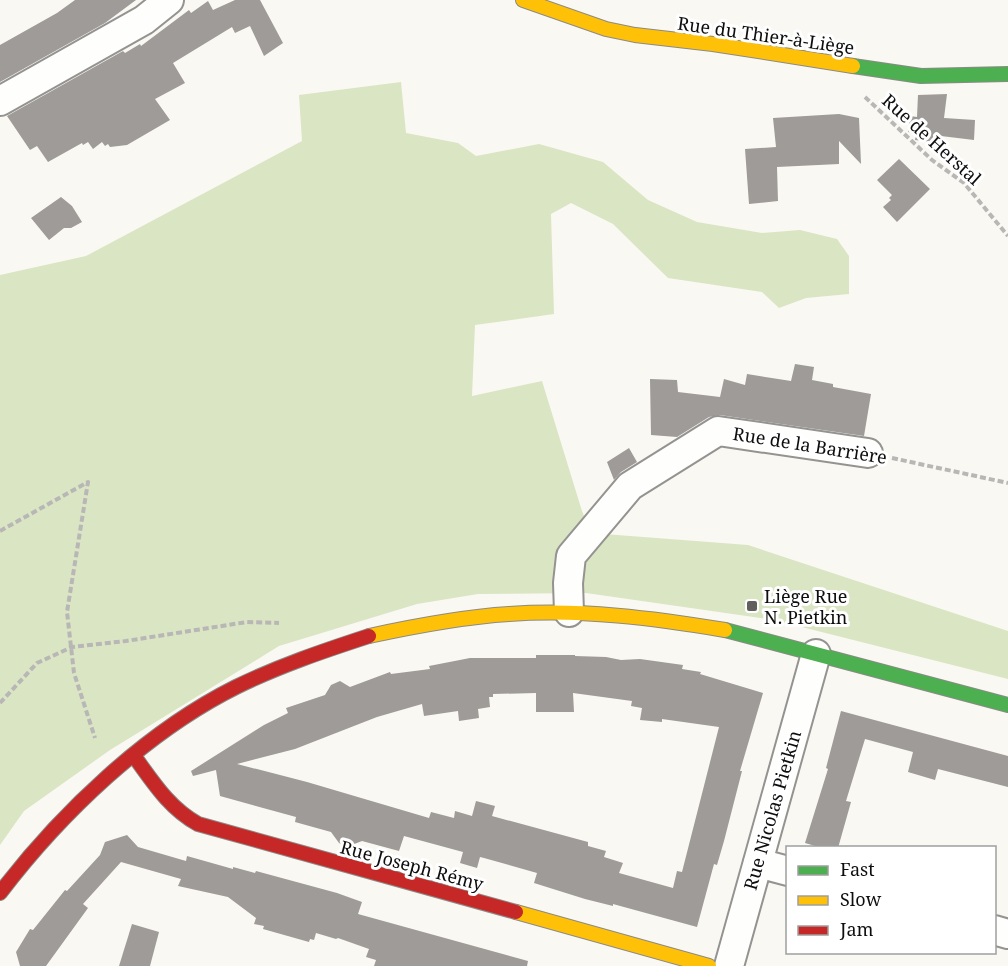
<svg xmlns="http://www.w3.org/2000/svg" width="1008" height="966" font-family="'Noto Serif',serif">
  <rect width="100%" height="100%" fill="#faf8f2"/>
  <polygon fill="#dae5c3" points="401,82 406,133 458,143 476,156 539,144 603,162 648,200 697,222 762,233 800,230 837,239 849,256 849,294 806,298 779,308 762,292 668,278 613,224 571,203 551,214 554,314 475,325 472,396 542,381 582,511 591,533 748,545 1008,631 1008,679 774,620 586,593 478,594 417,604 279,646 110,750 24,811 0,845 0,275 86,256 302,141 299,95"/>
  <g fill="#9e9b98" fill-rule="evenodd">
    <polygon points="75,0 136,0 105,23 0,82 0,45 57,13"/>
    <polygon points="235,0 260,0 283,43 264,56 250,26 235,33 232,27 173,63 185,83 155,99 170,120 127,145 110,147 108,144 105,146 102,142 93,149 88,142 83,145 82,143 48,162 37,146 30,150 7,116 123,51 125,53 140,44 141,46 189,10 191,13 208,1 213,10"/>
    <polygon points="918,95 947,94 944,118 975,120 974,140 941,136 941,143 915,140 916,133 908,132 910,116 917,117"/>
    <polygon points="839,114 859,118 861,164 839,141 839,164 777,167 778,201 749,204 745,149 776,147 773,118"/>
    <polygon points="899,159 930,189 897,222 883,207 891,200 889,198 892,195 877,180"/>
    <polygon points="61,197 72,206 82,222 71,228 64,228 49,240 31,218"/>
    <polygon points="795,364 814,367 812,380 833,384 833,387 871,394 864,436 720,415 709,417 677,437 651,435 650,379 677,380 678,392 720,397 724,379 745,385 747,374 791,381"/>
    <polygon points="629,448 637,462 621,472 614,480 607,462"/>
    <path d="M536,655h39v1l31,1 15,3 19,-1 43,6 -1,4 19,3 -1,2 63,19 -23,78h2l-18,70 -7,24 -3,-1 -17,63 -84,-23v2l-28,-7 -51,-16 3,-10 -53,-15 -4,-1 -3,11 -17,-5 3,-11 -59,-16 -5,15 -37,-10 -13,5h-3l-7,-3 -8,-11 -36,-10 1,-5 -76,-21 -4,-26 -23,6 -2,-5 73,-46 24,-12 -2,-5 39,-13 6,-10 9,-4 10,6 40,-15 1,2 39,-5 -1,-3 41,-8h66zM536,693v19h38l-1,-19 59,8 -1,5 11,2 -2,12 22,2v-3l57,8 -37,145 -5,-1 -4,17 -54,-15 4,-10 -19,-6 2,-6 -18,-5v-4l-96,-26 3,-10 -19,-5 -4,15 -17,-5 -1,7 -23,-6 -2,6 -122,-36 -70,-18 58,-15 82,-32 45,-13 2,12 34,-5 1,10 20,-3 -1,-9 12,-2 -1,-10h4v-3z"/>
    <polygon points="841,711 1008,756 1008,787 938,769 935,780 908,772 913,752 865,739 846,801 851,802 838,848 822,848 805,843 828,769 826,768"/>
    <polygon points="127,835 138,847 186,861 187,856 233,869 233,867 255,873 256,871 337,893 362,902 358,914 528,961 527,966 374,966 376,960 366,957 369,949 338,938 336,939 316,933 314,940 310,939 309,942 263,929 264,926 254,924 256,918 228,897 178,886 181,879 121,862 83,904 88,908 46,966 20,966 16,952 30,929 33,930 65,890 67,891 100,855 105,842"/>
    <polygon points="132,924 159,932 150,966 119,966"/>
  </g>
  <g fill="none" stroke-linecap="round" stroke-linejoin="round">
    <defs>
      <g id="street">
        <polyline points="0,101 144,20 169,0"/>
        <polyline points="569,612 568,583 571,556 630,486 718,431 868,453"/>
        <polyline points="758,863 788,871"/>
        <polyline points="994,930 1008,934"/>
        <polyline points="729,966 816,654"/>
      </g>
      <g id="fast">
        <polyline points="853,66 921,76 1008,74"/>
        <polyline points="725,630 1008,705"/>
      </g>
      <g id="slow">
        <polyline points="523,0 606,29 635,35 713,44 853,66"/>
        <path d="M369,636c46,-10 93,-19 140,-22 73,-5 144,4 216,16"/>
        <polyline points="516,912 709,966"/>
      </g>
      <g id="jam">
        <path d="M134,756c19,26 35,52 64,68l318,88"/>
        <path d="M0,893c61,-80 146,-161 236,-206 43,-21 87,-36 133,-51"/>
      </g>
    </defs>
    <use href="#street" stroke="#949391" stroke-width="32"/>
    <use href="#fast" stroke="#8b8a87" stroke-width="16"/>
    <use href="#slow" stroke="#8b8a87" stroke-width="16"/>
    <use href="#jam" stroke="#8b8a87" stroke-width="16"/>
    <g stroke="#b8b7b6" stroke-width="4" stroke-dasharray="6 3" stroke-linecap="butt">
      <polyline points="865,97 932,160 964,183 1008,236"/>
      <polyline points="892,458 1008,483"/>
      <polyline points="0,531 88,482 67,612 74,673 95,738"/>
      <polyline points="0,703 37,663 72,647 126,641 247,622 279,623"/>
    </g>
    <use href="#street" stroke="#fefefd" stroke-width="28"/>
    <use href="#fast" stroke="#4caf50" stroke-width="14"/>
    <use href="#slow" stroke="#ffc107" stroke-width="14"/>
    <use href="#jam" stroke="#c62828" stroke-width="14"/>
  </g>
  <rect fill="#61605e" stroke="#fff" stroke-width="2" x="746" y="600" width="12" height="12" rx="3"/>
  <g text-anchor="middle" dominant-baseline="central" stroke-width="6" stroke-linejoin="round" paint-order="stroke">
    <g font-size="18" fill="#0e0e0e" stroke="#fff">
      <text transform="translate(766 35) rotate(8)">Rue du Thier-à-Liège</text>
      <text transform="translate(932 139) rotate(42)">Rue de Herstal</text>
      <text transform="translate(810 445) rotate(9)">Rue de la Barrière</text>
      <text transform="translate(772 810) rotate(-74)">Rue Nicolas Pietkin</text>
      <text transform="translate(412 865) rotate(15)">Rue Joseph Rémy</text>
    </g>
    <g font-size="18" fill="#0e0e0e" stroke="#fff" text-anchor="start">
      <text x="764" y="596">Liège Rue<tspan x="764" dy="21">N. Pietkin</tspan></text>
    </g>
  </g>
  <rect x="786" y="846" width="210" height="108" fill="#ffffff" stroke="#9f9f9f" stroke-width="1.5"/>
  <rect x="798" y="866" width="30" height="9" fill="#4caf50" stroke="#9f9f9f" stroke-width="1.5"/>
  <text x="840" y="876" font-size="18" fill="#0e0e0e">Fast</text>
  <rect x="798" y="896" width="30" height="9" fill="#ffc107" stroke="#9f9f9f" stroke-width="1.5"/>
  <text x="840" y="906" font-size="18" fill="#0e0e0e">Slow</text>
  <rect x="798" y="926" width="30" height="9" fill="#c62828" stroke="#9f9f9f" stroke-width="1.5"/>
  <text x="840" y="936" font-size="18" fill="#0e0e0e">Jam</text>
</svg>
